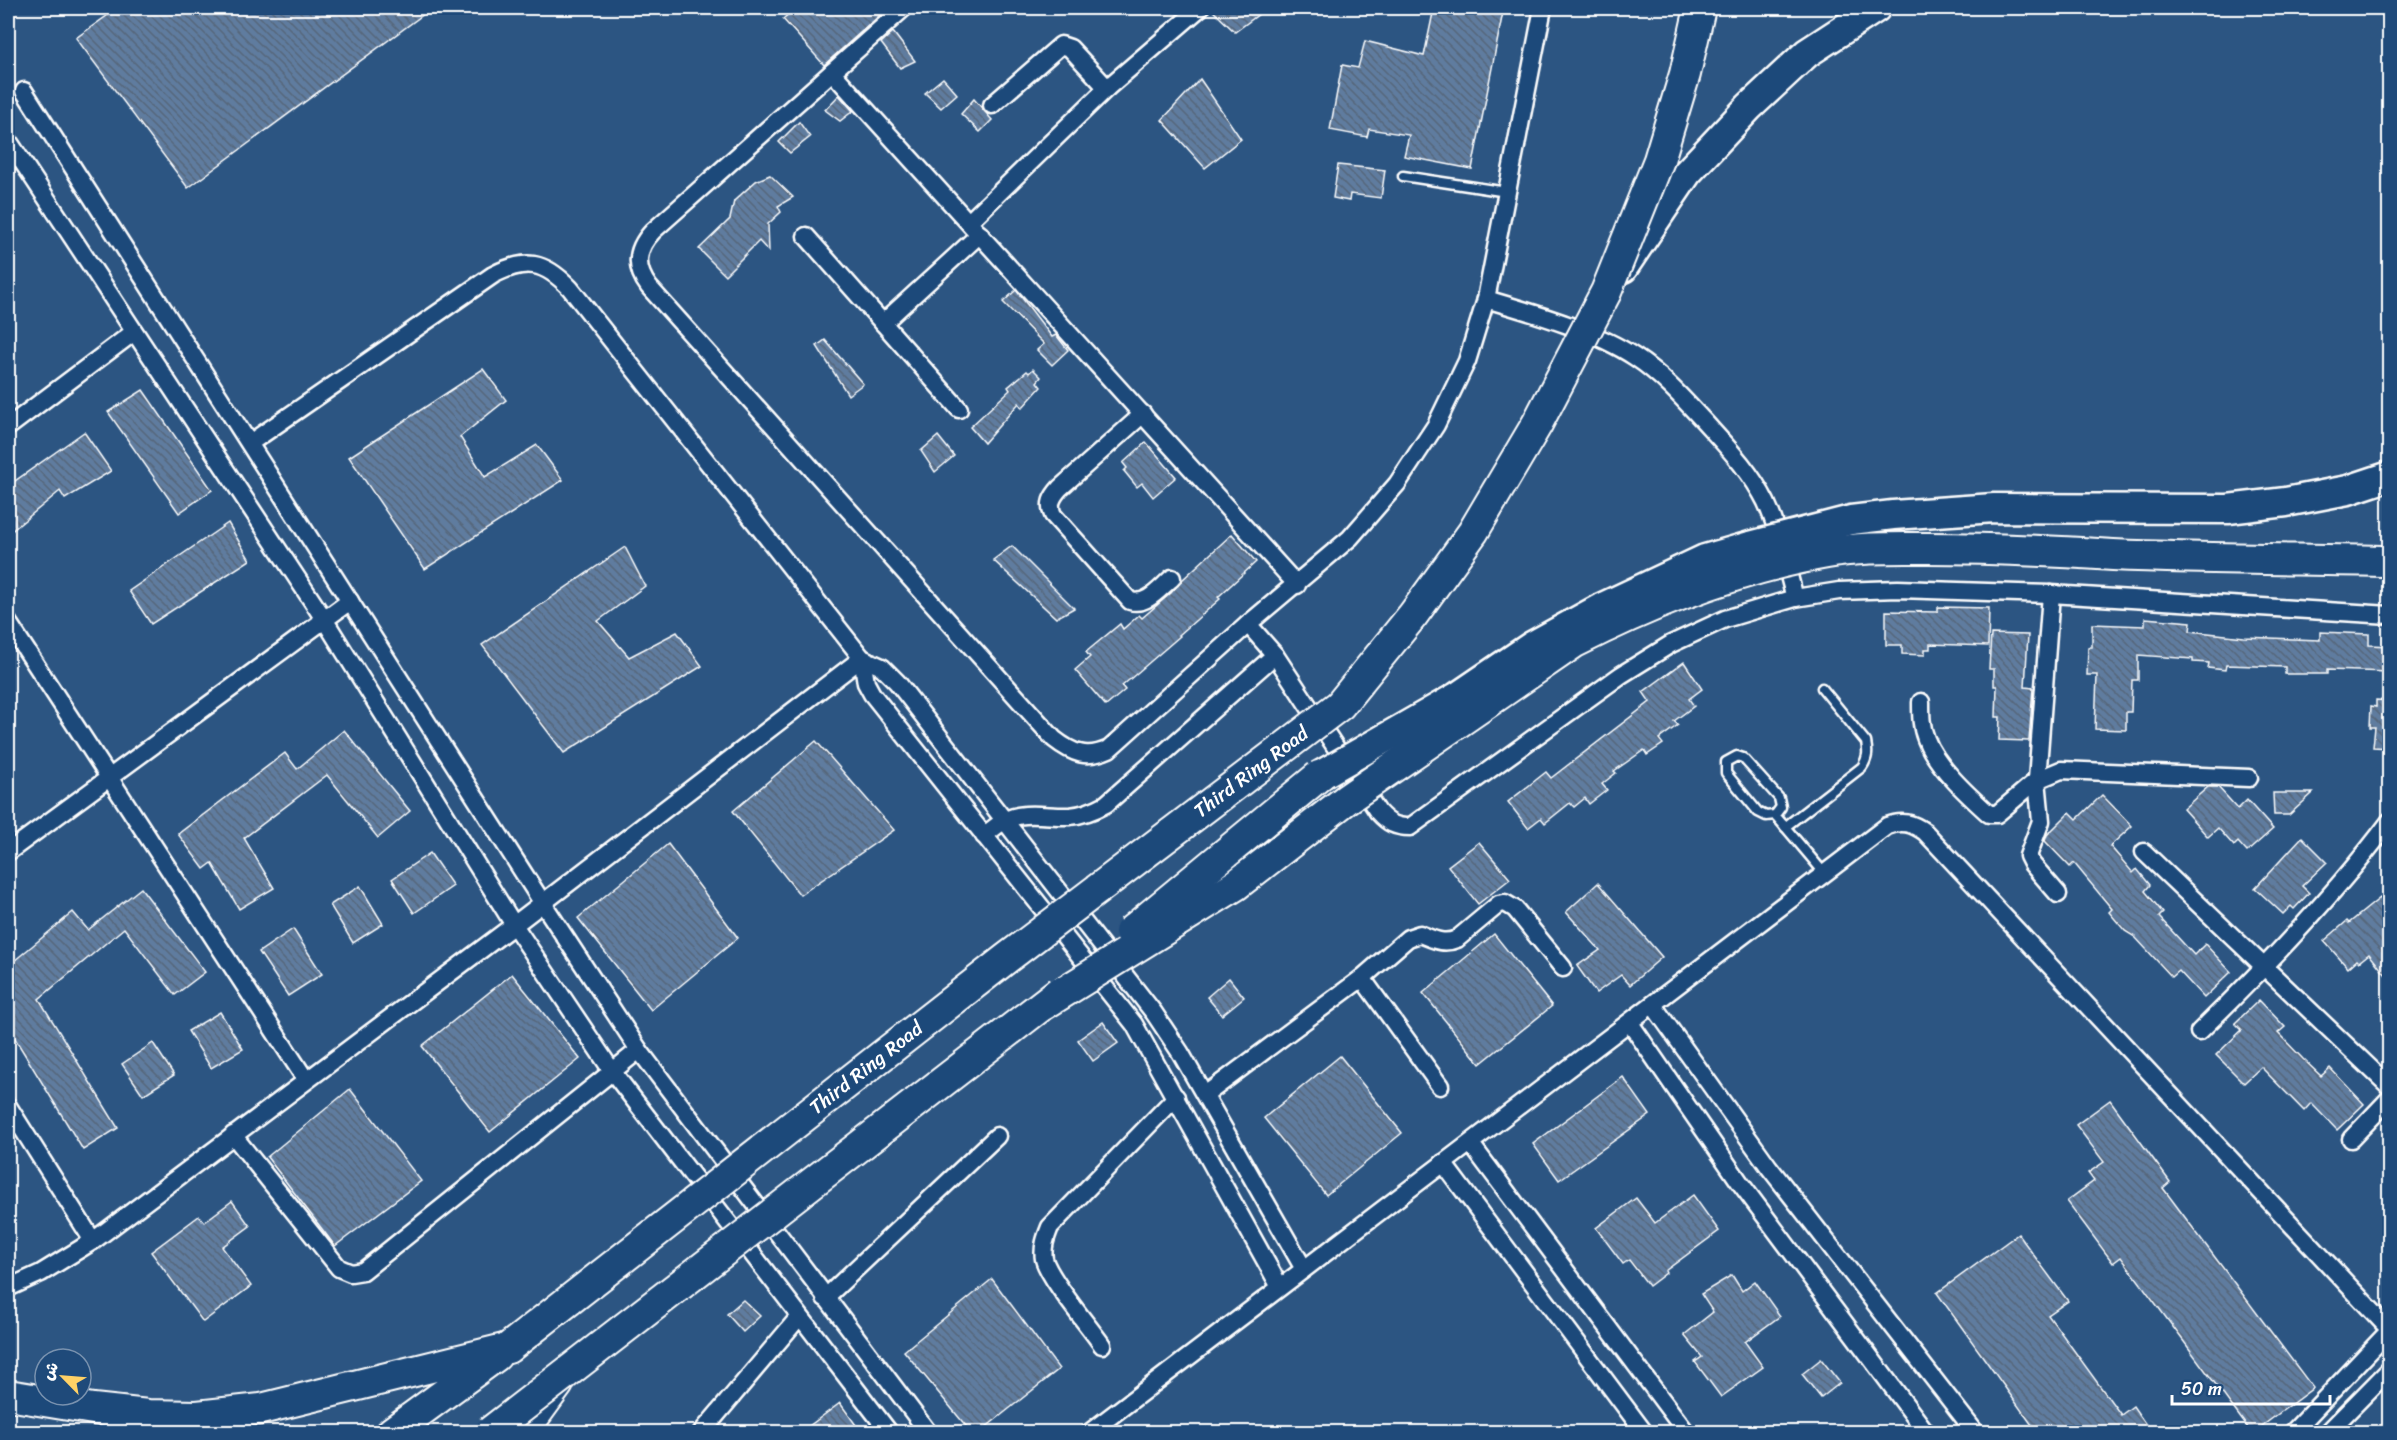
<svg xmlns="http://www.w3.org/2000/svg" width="2397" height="1440" font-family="Sriracha,'Playpen Sans Arabic',sans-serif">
  <defs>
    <pattern id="building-back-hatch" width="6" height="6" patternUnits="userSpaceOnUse" patternTransform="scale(1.5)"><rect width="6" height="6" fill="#5e7c9f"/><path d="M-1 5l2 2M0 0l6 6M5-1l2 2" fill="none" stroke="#56667a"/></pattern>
  </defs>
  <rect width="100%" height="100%" fill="#2c5582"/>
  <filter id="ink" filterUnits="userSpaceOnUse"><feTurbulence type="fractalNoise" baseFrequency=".0167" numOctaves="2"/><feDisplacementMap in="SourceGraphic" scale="12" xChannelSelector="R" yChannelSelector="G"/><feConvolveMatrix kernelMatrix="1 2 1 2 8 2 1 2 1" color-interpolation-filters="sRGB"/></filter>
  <g filter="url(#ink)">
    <g fill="url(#building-back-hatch)" stroke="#fff" stroke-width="1.5">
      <polygon points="118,8 432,8 188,188 76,38"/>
      <polygon points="795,8 875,8 880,15 824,65 783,19"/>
      <polygon points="1210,8 1267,8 1235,32"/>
      <polygon points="1434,8 1478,8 1503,12 1472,169 1404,156 1409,135 1369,129 1367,137 1330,130 1342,65 1358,68 1365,41 1424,56"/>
      <polygon points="893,32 915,61 900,68 881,43"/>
      <polygon points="943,78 957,94 941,108 925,93"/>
      <polygon points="1200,79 1241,139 1205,168 1162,120"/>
      <polygon points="839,95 853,111 840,121 825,110"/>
      <polygon points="974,99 992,120 980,132 961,114"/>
      <polygon points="799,122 810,137 790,153 779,142"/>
      <polygon points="1338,165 1385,170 1381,198 1350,194 1349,201 1333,198"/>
      <polygon points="770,175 793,197 778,206 781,212 768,224 769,252 759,241 725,275 699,249 730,219 734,201 756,181"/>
      <polygon points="1016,290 1052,337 1056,335 1068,350 1052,365 1037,350 1044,344 1003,302"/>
      <polygon points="825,340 863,384 848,395 817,346"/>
      <polygon points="483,369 506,400 460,437 485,477 537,445 563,480 425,569 349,457"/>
      <polygon points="1033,369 1041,377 1037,382 1041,387 1022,408 1019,403 984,443 970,427 1010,390 1008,387 1027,371 1029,373"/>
      <polygon points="143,390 212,490 179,513 108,412"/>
      <polygon points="84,432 111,471 65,499 60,491 8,534 8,486"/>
      <polygon points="938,436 954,456 935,472 921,451"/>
      <polygon points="1146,442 1176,477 1153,497 1142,483 1137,487 1124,471 1127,468 1123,463"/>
      <polygon points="228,523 250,560 151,624 129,591"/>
      <polygon points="1232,534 1256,562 1218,597 1220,599 1179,635 1180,636 1122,686 1125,690 1106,706 1075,670 1090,657 1086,652 1120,624 1123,629 1139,615 1142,618 1171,593 1182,580"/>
      <polygon points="1012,546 1074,608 1056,618 993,560"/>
      <polygon points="625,547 645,586 598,621 629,657 677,632 702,666 564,753 482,645"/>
      <polygon points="1938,607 1989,608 1988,646 1930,644 1930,649 1925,649 1925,655 1902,654 1902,645 1886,645 1886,611 1938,612"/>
      <polygon points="2145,618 2191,622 2190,631 2244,637 2320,640 2320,632 2369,634 2369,645 2390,646 2390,672 2327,670 2327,674 2285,674 2285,667 2226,665 2225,670 2208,668 2209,663 2193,662 2193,659 2138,655 2138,680 2132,680 2131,712 2126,712 2126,730 2095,729 2097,675 2087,675 2088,647 2092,647 2092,624 2145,626"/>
      <polygon points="1991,634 2028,635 2025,687 2033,688 2029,741 1999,740 2000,717 1996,717 1997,686 1994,686 1994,669 1989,669"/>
      <polygon points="1684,662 1702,689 1689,699 1694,706 1674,721 1678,725 1659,739 1663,744 1647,755 1644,750 1614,771 1616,773 1602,784 1607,790 1589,804 1585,798 1574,807 1570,803 1545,823 1541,818 1528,828 1508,802 1546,772 1551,778 1650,702 1643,692"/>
      <polygon points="2376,700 2390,701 2390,748 2373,747 2375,727 2370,727 2371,706 2376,707"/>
      <polygon points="344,730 410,811 378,838 327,775 244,838 274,888 239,909 212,863 204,869 178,834 285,753 297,769"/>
      <polygon points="816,741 894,830 800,895 733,811"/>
      <polygon points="2208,787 2218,787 2238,809 2247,800 2273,829 2247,852 2238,842 2234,846 2218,828 2208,837 2183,809"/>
      <polygon points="2273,793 2313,793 2289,815 2274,815"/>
      <polygon points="2102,795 2132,826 2110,846 2133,873 2137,869 2150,885 2145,891 2163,913 2159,917 2194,955 2205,944 2231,972 2204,998 2179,971 2172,977 2135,937 2125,931 2109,912 2112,909 2074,863 2070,867 2045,841 2047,835 2070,812 2077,819"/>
      <polygon points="2302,837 2327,862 2302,886 2309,893 2294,909 2291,906 2283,914 2255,888"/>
      <polygon points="1479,842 1510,879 1478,904 1448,866"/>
      <polygon points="668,844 738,938 651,1010 578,918"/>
      <polygon points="430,853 453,886 414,913 392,879"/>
      <polygon points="1598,883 1662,957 1630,985 1621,975 1596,993 1577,966 1600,950 1566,912"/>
      <polygon points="360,886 383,924 353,943 330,905"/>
      <polygon points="141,888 205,972 175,995 124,928 39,999 118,1128 83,1150 8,1027 8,966 73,912 88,930"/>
      <polygon points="2380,898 2390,910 2390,980 2369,954 2359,962 2357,960 2348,968 2324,941 2347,921 2349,923"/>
      <polygon points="293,929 322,974 288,996 259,952"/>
      <polygon points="1494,934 1552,1006 1480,1064 1423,993"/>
      <polygon points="512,974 580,1059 490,1132 422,1046"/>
      <polygon points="1229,978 1244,997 1222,1015 1207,997"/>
      <polygon points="2259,1000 2285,1027 2278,1033 2303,1059 2321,1076 2330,1068 2364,1104 2337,1130 2311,1103 2304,1111 2261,1067 2244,1083 2216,1055 2242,1030 2235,1023"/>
      <polygon points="220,1012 243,1049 211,1068 188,1031"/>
      <polygon points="1103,1022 1118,1043 1093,1061 1078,1040"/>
      <polygon points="153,1043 174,1075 143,1095 122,1064"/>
      <polygon points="1340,1056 1402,1133 1326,1195 1264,1118"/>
      <polygon points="1623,1077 1650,1115 1559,1180 1533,1144"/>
      <polygon points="350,1089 421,1181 335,1246 267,1157"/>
      <polygon points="2110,1100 2170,1182 2163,1188 2313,1388 2254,1432 2251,1432 2121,1257 2113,1263 2067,1201 2094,1181 2088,1173 2104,1162 2076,1125"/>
      <polygon points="1693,1195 1719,1231 1665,1271 1666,1273 1649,1286 1629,1260 1623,1264 1596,1228 1636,1198 1655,1223"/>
      <polygon points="232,1201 250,1226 222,1247 251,1286 203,1322 151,1252 199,1216 204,1222"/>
      <polygon points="2018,1234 2068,1301 2048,1315 2121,1415 2133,1406 2151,1432 2037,1432 1937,1293"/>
      <polygon points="1732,1275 1742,1291 1755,1281 1780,1316 1745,1342 1763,1367 1721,1397 1695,1362 1702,1357 1684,1335 1713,1312 1701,1294"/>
      <polygon points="992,1279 1059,1369 980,1432 971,1432 904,1351"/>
      <polygon points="743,1300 760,1316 743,1332 727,1314"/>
      <polygon points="1821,1359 1840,1383 1821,1398 1802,1374"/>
      <polygon points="840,1403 861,1432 801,1432"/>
    </g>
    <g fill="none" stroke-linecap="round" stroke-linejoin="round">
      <defs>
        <g id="service">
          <polyline points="1403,176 1507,192"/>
          <polygon points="1737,756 1743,758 1779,798 1781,807 1775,815 1766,816 1758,812 1726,773 1726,762"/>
          <polyline points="1775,815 1825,874"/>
          <path d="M1785,827l77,-60c6,-9 6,-15 4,-25l-44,-54"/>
        </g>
        <g id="minor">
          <path d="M904,8l-251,223c-17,18 -19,36 -4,56l405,452c19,15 33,20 55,10l139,-125 102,-86 47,-54 39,-59 31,-64 19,-62 57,-291"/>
          <polyline points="832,72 1297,585"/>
          <polyline points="24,91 542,902 639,1050 928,1432"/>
          <polyline points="992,105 1061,45 1070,48 1107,88"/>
          <polyline points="8,140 324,619 514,925 612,1071 889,1432"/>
          <polyline points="969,222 1107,88 1200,8"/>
          <polyline points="806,236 959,409"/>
          <path d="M1486,299c47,14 108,31 149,58 29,19 53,47 76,72 20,22 41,45 55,73 14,30 20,65 29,96"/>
          <polyline points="883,323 980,234"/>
          <path d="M1143,414l-83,74c-8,9 -12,16 -7,27l77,86c17,5 30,-13 42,-23"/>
          <polyline points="8,427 134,332"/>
          <path d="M250,443l243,-168c33,-17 51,-14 77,13l292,370 20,9 15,15 257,331 26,39 124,217"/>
          <polyline points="2051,594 2037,780 2041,821 2028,856 2032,864 2058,894"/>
          <polyline points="8,622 306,1080"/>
          <path d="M1248,624l27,31 103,157c10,11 17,15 32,15l211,-152 50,-31 54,-25 70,-21 44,-7 59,-2 153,5 339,21"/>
          <polyline points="862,658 866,683 872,694 1134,1024 1280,1287"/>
          <path d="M1921,702c0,13 0,25 5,37 10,27 42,56 63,75h8l40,-34 24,-10 188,8"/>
          <path d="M984,836c6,-5 13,-11 20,-15 19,-11 44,-4 66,-5 13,-1 25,-6 36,-12l169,-149"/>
          <polyline points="8,852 350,601"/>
          <polyline points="2144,852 2390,1087"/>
          <polyline points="1362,978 1440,1086"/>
          <polyline points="1653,1005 1769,1167 1975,1432"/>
          <polyline points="1630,1023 1741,1184 1926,1432"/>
          <path d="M2199,1032c68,-66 134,-135 191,-211"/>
          <path d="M1205,1095l157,-117 46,-40 12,-4c13,5 23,11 37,5l42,-35 6,-1 10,6 48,59"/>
          <polyline points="8,1106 93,1241"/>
          <polyline points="233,1135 339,1268 351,1273 363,1271 639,1050"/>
          <polyline points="2351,1139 2390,1098"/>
          <polyline points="1471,1144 1686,1432"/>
          <polyline points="1443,1163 1644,1432"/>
          <polyline points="8,1288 41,1273 93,1241 514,925 862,658"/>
          <polyline points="825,1298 997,1136"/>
          <path d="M1102,1345c-13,-19 -53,-66 -58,-86 -2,-12 2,-22 6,-32l126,-130"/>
          <polyline points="702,1432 799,1317"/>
          <path d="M1090,1432l797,-606c15,-6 25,-3 38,6l465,498"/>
          <polyline points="2293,1432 2390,1330"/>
          <polyline points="2328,1432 2390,1369"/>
        </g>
        <polyline id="trunk" points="1623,268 1687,173 1749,107 1807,53 1876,8"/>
        <g id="motorway">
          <polyline points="8,1395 93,1409 148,1415 197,1416 261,1409 508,1348"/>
          <polyline points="392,1432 496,1356"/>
          <polyline points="523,1432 558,1384"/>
        </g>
      </defs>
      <use href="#service" stroke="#fff" stroke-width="13"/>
      <use href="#minor" stroke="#fff" stroke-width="21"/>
      <use href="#trunk" stroke="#fff" stroke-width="33"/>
      <use href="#motorway" stroke="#fff" stroke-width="34"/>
      <use href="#service" stroke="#1f4a7a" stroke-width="8"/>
      <use href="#minor" stroke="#1f4a7a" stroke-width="16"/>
      <use href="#trunk" stroke="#1f4a7a" stroke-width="28"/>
      <use href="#motorway" stroke="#1f4a7a" stroke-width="30"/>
      <defs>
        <polyline id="trunk-bridge" points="1319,776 1457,697 1532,646 1601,608 1705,559 1750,546 1851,520 1893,515 1994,508 2228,509 2286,502 2348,490 2390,476"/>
        <g id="motorway-bridge">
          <polyline points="1130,932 1319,776"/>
          <path d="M1043,1005l193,-120 111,-86 228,-157c79,-40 165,-74 252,-89 33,-6 67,-5 100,-5 62,0 124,3 186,7 92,4 184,4 277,6"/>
          <polyline points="508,1348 1007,958 1340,705 1413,615 1473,532 1537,424 1606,292 1659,160 1685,74 1700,8"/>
          <polyline points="490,1432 1059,992"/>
        </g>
      </defs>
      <use href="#trunk-bridge" stroke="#fff" stroke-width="33" stroke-linecap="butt"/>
      <use href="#motorway-bridge" stroke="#fff" stroke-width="34" stroke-linecap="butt"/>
      <use href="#trunk-bridge" stroke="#1f4a7a" stroke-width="28"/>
      <use href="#motorway-bridge" stroke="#1f4a7a" stroke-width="30"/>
    </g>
  </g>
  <g text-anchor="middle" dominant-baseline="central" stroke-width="4.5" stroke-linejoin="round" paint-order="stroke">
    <g font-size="20" fill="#fff" stroke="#1f4a7a">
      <text transform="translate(1251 772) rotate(-37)">Third Ring Road</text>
      <text transform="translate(866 1068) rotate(-38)">Third Ring Road</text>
    </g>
  </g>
  <rect width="2397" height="1440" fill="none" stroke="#1f4a7a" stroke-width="30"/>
  <rect x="15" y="15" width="2367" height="1410" fill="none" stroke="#fff" stroke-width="2" filter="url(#ink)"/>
  <g transform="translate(63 1377) rotate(295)"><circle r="28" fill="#1f4a7a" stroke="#7992af" stroke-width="1.5"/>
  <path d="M0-4.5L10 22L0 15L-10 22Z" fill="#ffd166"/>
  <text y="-9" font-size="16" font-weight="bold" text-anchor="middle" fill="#ffffff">ش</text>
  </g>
  <path d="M2172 1395v9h158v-9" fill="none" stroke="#ffffff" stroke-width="3"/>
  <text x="2181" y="1395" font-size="18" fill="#ffffff" stroke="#1f4a7a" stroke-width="4.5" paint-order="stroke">50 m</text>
</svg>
